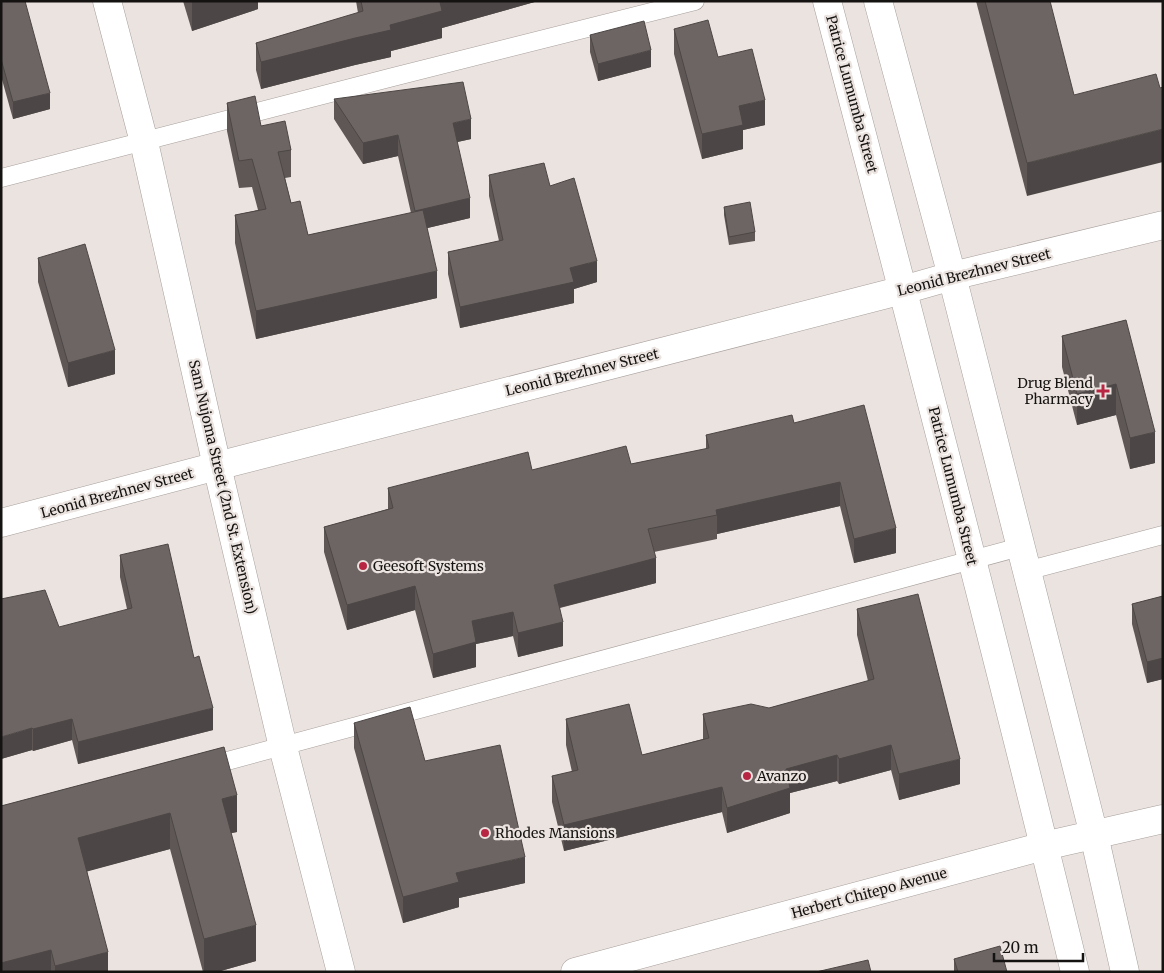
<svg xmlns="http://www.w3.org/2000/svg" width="1164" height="973" font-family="Merriweather,serif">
  <rect width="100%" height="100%" fill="#ebe3df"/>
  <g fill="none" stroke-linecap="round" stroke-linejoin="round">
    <defs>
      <g id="service">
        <polyline points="1,178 393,77 695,1"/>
        <polyline points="1026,571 1163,535"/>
        <polyline points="205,767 1020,547"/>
      </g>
      <g id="minor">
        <path d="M827,1c85,323 169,646 248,971"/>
        <polyline points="878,1 952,276 1094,835 1125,972"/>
        <polyline points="1,523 217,466 903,290 952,276 1163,225"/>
      </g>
      <polyline id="secondary" points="575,972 1044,846 1163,819"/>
      <polyline id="trunk" points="107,1 144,142 217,466 283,747 341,972"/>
    </defs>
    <use href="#service" stroke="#a79f9c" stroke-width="19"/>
    <use href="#minor" stroke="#a79f9c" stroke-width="29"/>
    <use href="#secondary" stroke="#a79f9c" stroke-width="29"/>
    <use href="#trunk" stroke="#a79f9c" stroke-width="29"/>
    <use href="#service" stroke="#fff" stroke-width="18"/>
    <use href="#minor" stroke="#fff" stroke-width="28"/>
    <use href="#secondary" stroke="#fff" stroke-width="28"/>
    <use href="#trunk" stroke="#fff" stroke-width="28"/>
  </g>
  <g fill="#5e5756">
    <polygon points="1,1 50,109 13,119 1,76"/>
    <polygon points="183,1 258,1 258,9 192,31"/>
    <polygon points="356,1 538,1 442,28 442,38 391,51 391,57 355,65 261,89 256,70 256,43 358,13"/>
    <polygon points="976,1 1050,1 1027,196"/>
    <polygon points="674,29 718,57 765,125 743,130 743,149 702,159 674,54"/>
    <polygon points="590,35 651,67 598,81 590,52"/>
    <polygon points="334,99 471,139 457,142 470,218 427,228 437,298 256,339 235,243 235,215 258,210 252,187 239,188 227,131 227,103 261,126 291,150 291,177 285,178 291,203 308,235 411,213 398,156 363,164 334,119"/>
    <polygon points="489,175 550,186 597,282 574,289 574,303 460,328 448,274 448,252 499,241 489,196"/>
    <polygon points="724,207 755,232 755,241 729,245 724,215"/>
    <polygon points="38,258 115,374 68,387 38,282"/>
    <polygon points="1126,320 1155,463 1130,469 1116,415 1077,425 1062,367 1062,336"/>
    <polygon points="794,423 896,553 854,563 840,506 717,534 717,539 654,552 656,583 560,608 563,646 518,657 513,636 476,644 476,667 433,678 415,610 347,630 324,552 324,527 388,509 388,488 532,470 631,464 706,449 706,435"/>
    <polygon points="120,555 194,658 213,730 78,764 72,740 33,751 32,750 1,759 127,609 120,577"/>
    <polygon points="1163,596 1163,679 1147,683 1132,624 1132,604"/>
    <polygon points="857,609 960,784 899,800 891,770 839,784 837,781 790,793 790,813 727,833 722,812 564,851 552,802 552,776 572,772 566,745 566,719 642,755 703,739 703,714 769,708 868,681 857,635"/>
    <polygon points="354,723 425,761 525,883 459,898 459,907 403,923 354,748"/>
    <polygon points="224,747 237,832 231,833 256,961 217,972 203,972 170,849 87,871 108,972 1,972 1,806"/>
    <polygon points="954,959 1007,972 954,972"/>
  </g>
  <g fill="#4c4746">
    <polygon points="192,1 258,1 258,9 192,31"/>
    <polygon points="442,1 538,1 442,28 442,38 391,51 391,57 355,65 261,89 261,62 390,25"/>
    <polygon points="651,50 651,67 598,81 598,64"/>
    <polygon points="50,93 50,109 13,119 13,102"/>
    <polygon points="765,100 765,125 743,130 743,149 702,159 702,134 739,106"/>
    <polygon points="471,119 471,139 453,143 453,123"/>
    <polygon points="1163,129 1163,162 1027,196 1027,163"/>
    <polygon points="398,135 398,156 363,164 363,143"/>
    <polygon points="470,198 470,218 415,231 415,211"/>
    <polygon points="597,261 597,282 574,289 574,303 460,328 460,307 570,268"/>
    <polygon points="437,271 437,298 256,339 256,311"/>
    <polygon points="115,350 115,374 68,387 68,363"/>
    <polygon points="1116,384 1116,415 1077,425 1077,394"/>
    <polygon points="1155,432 1155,463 1130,469 1130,438"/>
    <polygon points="840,482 840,506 717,534 717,515 716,510"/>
    <polygon points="896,528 896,553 854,563 854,539"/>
    <polygon points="656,558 656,583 554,609 554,585"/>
    <polygon points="415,586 415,610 347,630 347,605"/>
    <polygon points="513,612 513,636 476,644 476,667 433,678 433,654 472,621"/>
    <polygon points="563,622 563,646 518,657 518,633"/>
    <polygon points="1163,658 1163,679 1147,683 1147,662"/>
    <polygon points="213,708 213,730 78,764 78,742"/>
    <polygon points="72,719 72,740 33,751 33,729"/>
    <polygon points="32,728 32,750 1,759 1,737"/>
    <polygon points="891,745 891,770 839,784 839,759"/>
    <polygon points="837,755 837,781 790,793 790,813 727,833 727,808 786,769"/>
    <polygon points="960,759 960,784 899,800 899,774"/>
    <polygon points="722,787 722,812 564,851 564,825"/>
    <polygon points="237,795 237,832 222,835 222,799"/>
    <polygon points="170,813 170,849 78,874 78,838"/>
    <polygon points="525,857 525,883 459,898 459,907 403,923 403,897 456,873"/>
    <polygon points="256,925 256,961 217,972 204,972 204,939"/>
    <polygon points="51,950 51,972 1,972 1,963"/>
    <polygon points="108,952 108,972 55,972 55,966"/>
  </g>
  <g fill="#6d6564" stroke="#4c4746">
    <polygon points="1,1 25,1 50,93 13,102 1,59"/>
    <polygon points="361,1 442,1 440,2 442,11 390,25 391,30 355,38 261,62 256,43 363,11"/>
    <polygon points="985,1 1050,1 1074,95 1156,74 1160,88 1163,87 1163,129 1027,163"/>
    <polygon points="708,20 718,57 752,49 765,100 739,106 743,125 702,134 674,29"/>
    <polygon points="644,21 651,50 598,64 590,35"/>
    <polygon points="463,82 471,119 453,123 470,198 415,211 398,135 363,143 334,99"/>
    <polygon points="255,96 261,126 285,121 291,150 278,152 291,203 300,201 308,235 423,210 437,271 256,311 235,215 266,209 252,159 239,161 227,103"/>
    <polygon points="544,163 550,186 574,178 597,261 570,268 574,282 460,307 448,252 503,240 489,175"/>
    <polygon points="750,202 755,232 729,237 724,207"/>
    <polygon points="85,244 115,350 68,363 38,258"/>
    <polygon points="1126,320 1155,432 1130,438 1116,384 1077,394 1062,336"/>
    <polygon points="864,405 896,528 854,539 840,482 716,510 717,515 648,529 656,558 554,585 563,622 518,633 513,612 472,621 476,642 433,654 415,586 347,605 324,527 393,508 388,488 528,452 532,470 626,446 631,464 709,448 706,435 792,415 794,423"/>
    <polygon points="168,544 194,658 199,656 213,708 78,742 72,719 33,729 32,728 1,737 1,599 45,590 59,627 132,608 120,555"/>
    <polygon points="918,594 960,759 899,774 891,745 839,759 837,755 786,769 790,788 727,808 722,787 564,825 552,776 578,770 566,719 629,704 642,755 709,738 703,714 751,704 769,708 874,679 857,609"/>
    <polygon points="1163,596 1163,658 1147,662 1132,604"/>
    <polygon points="410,707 425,761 500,745 525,857 456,873 459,882 403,897 354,723"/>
    <polygon points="224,747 237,795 222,799 256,925 204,939 170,813 78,838 108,952 55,966 51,950 1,963 1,806"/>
    <polygon points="1000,946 1007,972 958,972 954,959"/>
    <polygon points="868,960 871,972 816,972"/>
  </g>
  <g fill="#b72642" stroke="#ebe3df" stroke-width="2">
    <path d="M1100.5 383.5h5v5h5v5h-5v5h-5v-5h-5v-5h5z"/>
    <circle cx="363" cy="566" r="5"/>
    <circle cx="747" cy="776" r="5"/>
    <circle cx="485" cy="833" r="5"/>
  </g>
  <g text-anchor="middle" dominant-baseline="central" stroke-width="4.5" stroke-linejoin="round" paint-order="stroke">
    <g font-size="14" fill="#151311" stroke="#ebe3df">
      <text transform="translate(852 94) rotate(75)">Patrice Lumumba Street</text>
      <text transform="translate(974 272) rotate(-14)">Leonid Brezhnev Street</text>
      <text transform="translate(582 372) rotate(-14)">Leonid Brezhnev Street</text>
      <text transform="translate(953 486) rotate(76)">Patrice Lumumba Street</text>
      <text transform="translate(223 487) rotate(77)">Sam Nujoma Street (2nd St. Extension)</text>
      <text transform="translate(117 493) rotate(-15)">Leonid Brezhnev Street</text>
      <text transform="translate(869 893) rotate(-15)">Herbert Chitepo Avenue</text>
    </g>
    <g font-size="14" fill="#151311" stroke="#ebe3df" text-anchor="start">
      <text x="1093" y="383" text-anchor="end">Drug Blend<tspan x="1093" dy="16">Pharmacy</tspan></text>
      <text x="373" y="566">Geesoft Systems</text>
      <text x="757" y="776">Avanzo</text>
      <text x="495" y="833">Rhodes Mansions</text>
    </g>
  </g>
  <rect width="1164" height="973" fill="none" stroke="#151311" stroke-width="5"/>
  <path d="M994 953v8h89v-8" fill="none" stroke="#151311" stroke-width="2.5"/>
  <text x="1002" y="953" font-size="15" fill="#151311" stroke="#ebe3df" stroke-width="4" paint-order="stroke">20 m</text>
</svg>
